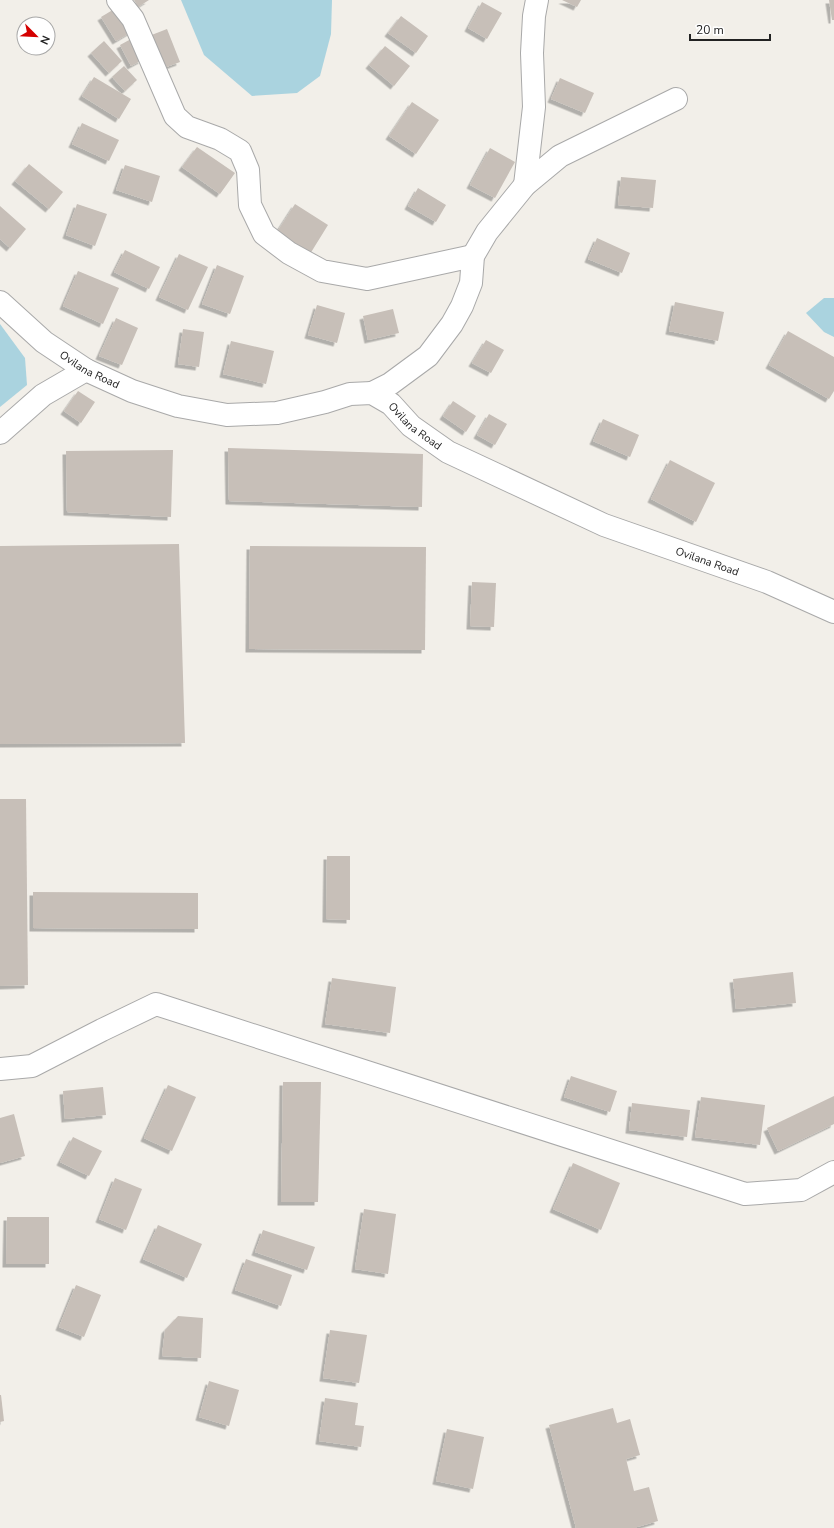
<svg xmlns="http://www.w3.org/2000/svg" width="834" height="1528" font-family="'Nunito Sans',sans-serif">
  <defs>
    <filter id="shadow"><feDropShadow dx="-3.5" dy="3.5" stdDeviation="0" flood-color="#0004"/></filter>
  </defs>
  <rect width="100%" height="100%" fill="#f2efe9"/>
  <g fill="#aad3df">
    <polygon points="181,0 332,0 331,34 320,76 297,93 252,96 204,55"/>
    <polygon points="824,298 834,298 834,337 824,332 806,313"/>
    <polygon points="0,324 25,358 27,385 0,407"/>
  </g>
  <g fill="#c7bfb8" filter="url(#shadow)">
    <polygon points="134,0 149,0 138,7"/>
    <polygon points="562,0 581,0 577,7"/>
    <polygon points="829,0 834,0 834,20 832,20"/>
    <polygon points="482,2 502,13 487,39 468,28"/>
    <polygon points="116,8 131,32 116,41 101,17"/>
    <polygon points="401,16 428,36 416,53 388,33"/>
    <polygon points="167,29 180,62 161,69 149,36"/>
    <polygon points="131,39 142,60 131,66 120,45"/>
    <polygon points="104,41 122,61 109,73 91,53"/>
    <polygon points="385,46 410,66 394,86 369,65"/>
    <polygon points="124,66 137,80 125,91 112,77"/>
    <polygon points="94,77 131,99 119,119 82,96"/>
    <polygon points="560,78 594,93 585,113 551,99"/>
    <polygon points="412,102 439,120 416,154 389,136"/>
    <polygon points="82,123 119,140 109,161 72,144"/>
    <polygon points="197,147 235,173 220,194 182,167"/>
    <polygon points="490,148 515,162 495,198 470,185"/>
    <polygon points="29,164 63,192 49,209 15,181"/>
    <polygon points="125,165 160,176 152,202 116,190"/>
    <polygon points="621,177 656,180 653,208 618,205"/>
    <polygon points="418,188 446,205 436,222 408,206"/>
    <polygon points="77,204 107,214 95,246 66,235"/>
    <polygon points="295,204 328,225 310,254 277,232"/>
    <polygon points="0,206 26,229 10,248 0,239"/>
    <polygon points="597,238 630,253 622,273 588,259"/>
    <polygon points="125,250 160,267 149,289 114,272"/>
    <polygon points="179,254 208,267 188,310 159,297"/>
    <polygon points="217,265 244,276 230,314 202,304"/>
    <polygon points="78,271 119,288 103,324 63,306"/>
    <polygon points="675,302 724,312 718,341 669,331"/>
    <polygon points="317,305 345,313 337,343 308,335"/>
    <polygon points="393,309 399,333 368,340 363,316"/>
    <polygon points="116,318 138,328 122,365 99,356"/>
    <polygon points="183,329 204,332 199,367 178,364"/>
    <polygon points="788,331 834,357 834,391 829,399 769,365"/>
    <polygon points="486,340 504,350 491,373 472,363"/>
    <polygon points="231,341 274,351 266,384 223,374"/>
    <polygon points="78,391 95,402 81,423 64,411"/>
    <polygon points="453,401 476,416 466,432 443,416"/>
    <polygon points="489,414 507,424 495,445 477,435"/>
    <polygon points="603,419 639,435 630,457 593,441"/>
    <polygon points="228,448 423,454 422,507 229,501"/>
    <polygon points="173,450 171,517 67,512 66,451"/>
    <polygon points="670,460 715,483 696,522 651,499"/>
    <polygon points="179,544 185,743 0,744 0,546"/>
    <polygon points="250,546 426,547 425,650 249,649"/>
    <polygon points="472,582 496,583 494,627 470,626"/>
    <polygon points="0,799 26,799 28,985 0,986"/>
    <polygon points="327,856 350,856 350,920 326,919"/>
    <polygon points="33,892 198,893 198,929 33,928"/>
    <polygon points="793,972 796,1003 736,1009 733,979"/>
    <polygon points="332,978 396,987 390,1033 325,1024"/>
    <polygon points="571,1076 617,1091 610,1112 564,1097"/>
    <polygon points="283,1082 321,1082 318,1202 281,1202"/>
    <polygon points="168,1085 196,1097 172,1151 144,1138"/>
    <polygon points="103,1087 106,1115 65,1119 63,1091"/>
    <polygon points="834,1096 834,1124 778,1151 767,1128"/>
    <polygon points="701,1097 765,1105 760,1145 695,1137"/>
    <polygon points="632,1103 690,1110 687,1137 629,1130"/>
    <polygon points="14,1114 25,1156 0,1163 0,1118"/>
    <polygon points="73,1137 102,1151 89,1176 60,1162"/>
    <polygon points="573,1163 620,1183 601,1230 553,1209"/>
    <polygon points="115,1178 142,1189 126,1230 99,1219"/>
    <polygon points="364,1209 396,1214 388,1274 355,1269"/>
    <polygon points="7,1217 49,1217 49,1264 6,1264"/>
    <polygon points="158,1225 202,1244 187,1278 143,1259"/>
    <polygon points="263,1230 315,1247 307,1270 255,1252"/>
    <polygon points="246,1259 292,1275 281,1306 235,1290"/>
    <polygon points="76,1285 101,1295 84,1337 59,1327"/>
    <polygon points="178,1316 203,1318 201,1358 162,1356 165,1330"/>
    <polygon points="330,1330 367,1335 359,1383 323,1378"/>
    <polygon points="209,1381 239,1390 229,1426 199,1417"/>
    <polygon points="0,1395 1,1395 4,1421 0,1422"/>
    <polygon points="325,1398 358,1403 355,1425 364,1426 361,1447 319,1441"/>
    <polygon points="613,1408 617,1423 630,1419 640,1455 626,1459 634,1491 649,1487 658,1521 637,1527 637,1528 576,1528 549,1425"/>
    <polygon points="447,1429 484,1437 473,1489 436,1481"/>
  </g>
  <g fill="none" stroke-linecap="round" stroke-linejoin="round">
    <defs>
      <g id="minor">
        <polyline points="118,0 133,19 175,116 187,127 220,139 240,151 248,170 250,205 264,234 289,253 322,271 367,279 473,256"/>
        <polyline points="525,185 534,107 532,53 534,16 537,0"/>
        <path id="s1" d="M0,302l44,40 42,28 46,21 46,15 49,9 50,-2 48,-11 25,-8 22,-1 19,11 20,22 37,26 156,73 163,57 67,30"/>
        <polyline points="372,393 390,384 428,356 452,324 462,306 471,283 473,256 487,232 525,185 560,156 676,99"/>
        <polyline points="0,433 43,395 86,370"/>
        <polyline points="0,1069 32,1066 102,1030 156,1004 745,1194 801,1190 834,1172"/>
      </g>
    </defs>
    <use href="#minor" stroke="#a9a9a9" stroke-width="24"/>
    <use href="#minor" stroke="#fff" stroke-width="22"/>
  </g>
  <g text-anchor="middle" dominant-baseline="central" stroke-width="3.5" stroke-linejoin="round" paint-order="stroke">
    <g font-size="11" fill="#222" stroke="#fff">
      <text stroke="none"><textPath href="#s1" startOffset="113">Ovilana Road</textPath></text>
      <text stroke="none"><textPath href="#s1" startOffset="461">Ovilana Road</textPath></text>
      <text stroke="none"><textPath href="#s1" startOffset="785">Ovilana Road</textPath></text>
    </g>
  </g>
  <g transform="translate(36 36) rotate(114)"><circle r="19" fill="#ffffff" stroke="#a7a7a7"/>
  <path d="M0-3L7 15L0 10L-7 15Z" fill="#d40000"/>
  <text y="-6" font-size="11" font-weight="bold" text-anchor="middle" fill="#222222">N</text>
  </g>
  <path d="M690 34v6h80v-6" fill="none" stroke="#222222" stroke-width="2"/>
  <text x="696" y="34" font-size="12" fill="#222222" stroke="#ffffff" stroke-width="3" paint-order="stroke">20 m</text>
</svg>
